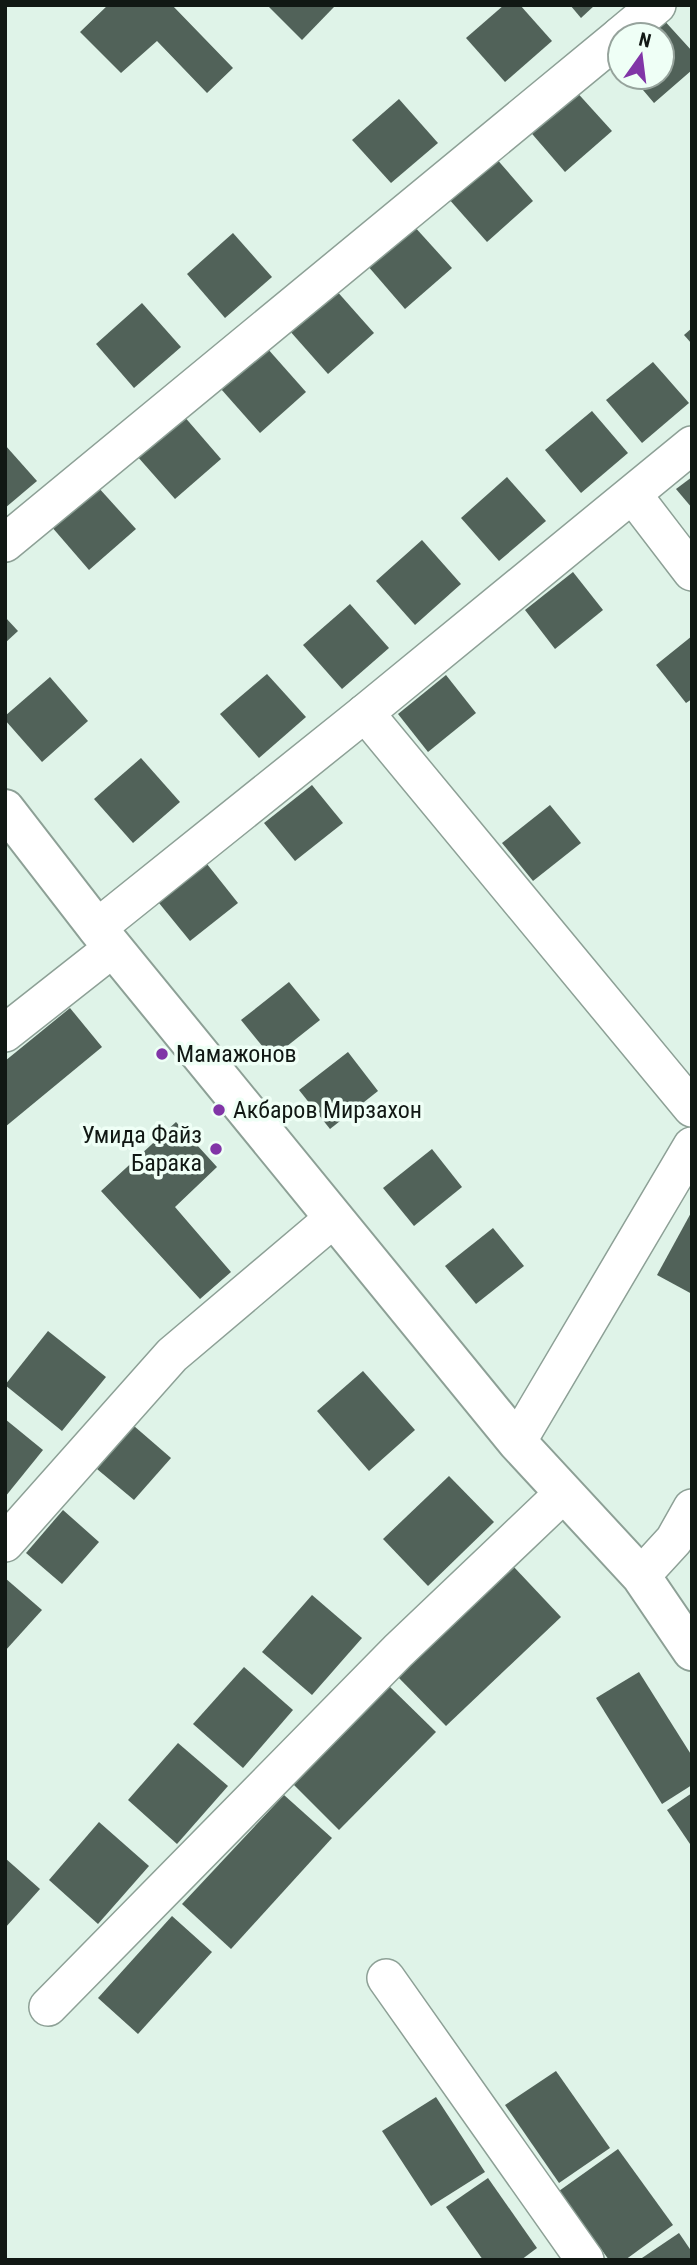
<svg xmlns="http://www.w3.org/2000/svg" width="697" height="2265" font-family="'Roboto Condensed',sans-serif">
  <rect width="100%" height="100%" fill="#dff3e8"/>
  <g fill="#516259">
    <polygon points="108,5 172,5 233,68 207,93 157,41 121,73 80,32"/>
    <polygon points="267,5 332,5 334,7 302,40"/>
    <polygon points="504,5 520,5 552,41 505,82 466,38"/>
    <polygon points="570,5 595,5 581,18"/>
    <polygon points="662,18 692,51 692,70 654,103 632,77 662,77 662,35 643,35"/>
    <polygon points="573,88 612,131 565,172 527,128"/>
    <polygon points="399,99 438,143 391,183 352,140"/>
    <polygon points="495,157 533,201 487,242 448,198"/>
    <polygon points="413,225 452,268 405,309 367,265"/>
    <polygon points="233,233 272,277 225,318 187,274"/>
    <polygon points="335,289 374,333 328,374 289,330"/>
    <polygon points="142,303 181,347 134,388 96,344"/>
    <polygon points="692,328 692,344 684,335"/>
    <polygon points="267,348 306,392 260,433 221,389"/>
    <polygon points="653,362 689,403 642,443 606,400"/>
    <polygon points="592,411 628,453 581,493 545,450"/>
    <polygon points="183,415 221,459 175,499 137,456"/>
    <polygon points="5,445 37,481 5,508"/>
    <polygon points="507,477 546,521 499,561 461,518"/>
    <polygon points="692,477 692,508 676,489"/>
    <polygon points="97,486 136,529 89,570 51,526"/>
    <polygon points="422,540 461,584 415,625 376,581"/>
    <polygon points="573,572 603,610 555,649 525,610"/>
    <polygon points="350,604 389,648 342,689 303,645"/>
    <polygon points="5,617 18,631 5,643"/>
    <polygon points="692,636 692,699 686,703 656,665"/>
    <polygon points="267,674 306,717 259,758 220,714"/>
    <polygon points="446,675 476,713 428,752 398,714"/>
    <polygon points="50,677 88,721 42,762 5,720 5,716"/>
    <polygon points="141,758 180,802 133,843 94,799"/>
    <polygon points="312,785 343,823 295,861 264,823"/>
    <polygon points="550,805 581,843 533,881 502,843"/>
    <polygon points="207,864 238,903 190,941 159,903"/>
    <polygon points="289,982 320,1020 272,1058 241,1020"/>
    <polygon points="70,1008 102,1047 5,1127 5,1061"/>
    <polygon points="348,1052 378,1091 330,1129 299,1090"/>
    <polygon points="176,1122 217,1167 175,1207 231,1272 200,1299 101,1191"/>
    <polygon points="432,1149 462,1187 414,1226 383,1188"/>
    <polygon points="692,1211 692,1294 657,1275"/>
    <polygon points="493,1228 524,1266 476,1304 445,1266"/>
    <polygon points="48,1331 106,1377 62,1431 5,1385"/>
    <polygon points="363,1371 415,1430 369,1471 317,1411"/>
    <polygon points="5,1419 43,1450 5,1497"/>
    <polygon points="134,1426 171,1458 134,1500 97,1469"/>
    <polygon points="449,1476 494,1522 428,1586 383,1539"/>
    <polygon points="63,1510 99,1542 62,1584 26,1553"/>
    <polygon points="513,1566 561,1617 446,1726 397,1676"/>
    <polygon points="5,1578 42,1610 5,1651"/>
    <polygon points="312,1595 362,1638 312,1695 262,1652"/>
    <polygon points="244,1667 293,1710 243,1768 193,1724"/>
    <polygon points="639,1672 692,1756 692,1785 662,1804 596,1698"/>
    <polygon points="387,1684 436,1732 339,1830 290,1781"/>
    <polygon points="178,1743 228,1786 177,1844 128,1800"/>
    <polygon points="692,1793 692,1847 667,1810"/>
    <polygon points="284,1795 332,1838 231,1949 182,1904"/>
    <polygon points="99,1822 149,1866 98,1924 49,1880"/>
    <polygon points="5,1858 40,1889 5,1928"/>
    <polygon points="172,1916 212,1952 138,2034 98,1998"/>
    <polygon points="556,2071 610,2148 559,2183 505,2105"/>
    <polygon points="436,2097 485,2172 431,2206 382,2131"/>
    <polygon points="618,2149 673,2225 625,2260 609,2260 559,2191"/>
    <polygon points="488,2178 537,2248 521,2260 483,2260 446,2207"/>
    <polygon points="679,2233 692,2252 692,2260 639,2260"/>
  </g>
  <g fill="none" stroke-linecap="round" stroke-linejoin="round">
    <defs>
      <g id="minor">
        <polyline points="621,35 657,5"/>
        <polyline points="633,495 692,572"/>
        <polyline points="5,543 620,36"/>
        <polyline points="365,713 692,1108"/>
        <polyline points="97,928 365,713 692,445"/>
        <polyline points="5,1033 113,948"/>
        <polyline points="517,1442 692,1146"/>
        <polyline points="5,1543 172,1355 334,1218"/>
        <polyline points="641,1576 674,1540 692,1508"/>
        <polyline points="386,1978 585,2260"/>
        <polyline points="48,2007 398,1651 564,1493"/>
      </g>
      <polyline id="tertiary" points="5,809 97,928 517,1442 641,1576 692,1651"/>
    </defs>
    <use href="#minor" stroke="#8da096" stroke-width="40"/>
    <use href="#tertiary" stroke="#8da096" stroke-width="42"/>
    <use href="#minor" stroke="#fff" stroke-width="37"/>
    <use href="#tertiary" stroke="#fff" stroke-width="38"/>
  </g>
  <g fill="#8135a7" stroke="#effff6" stroke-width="2.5">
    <circle cx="162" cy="1054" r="7"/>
    <circle cx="219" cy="1110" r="7"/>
    <circle cx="216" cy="1149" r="7"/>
  </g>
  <g text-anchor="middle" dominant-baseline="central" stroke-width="7" stroke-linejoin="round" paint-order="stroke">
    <g font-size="24" fill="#111814" stroke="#effff6" text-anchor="start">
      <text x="176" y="1054">Мамажонов</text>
      <text x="233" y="1110">Акбаров Мирзахон</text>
      <text x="202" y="1135" text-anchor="end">Умида Файз<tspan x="202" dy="28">Барака</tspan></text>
    </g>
  </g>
  <rect width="697" height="2265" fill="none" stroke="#111814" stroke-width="14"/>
  <g transform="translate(641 56) rotate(14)"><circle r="33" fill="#effff6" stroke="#96a39c" stroke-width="2"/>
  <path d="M0-5L12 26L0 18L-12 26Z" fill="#8135a7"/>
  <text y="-10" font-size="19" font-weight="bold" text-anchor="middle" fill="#111814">N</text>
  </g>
</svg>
